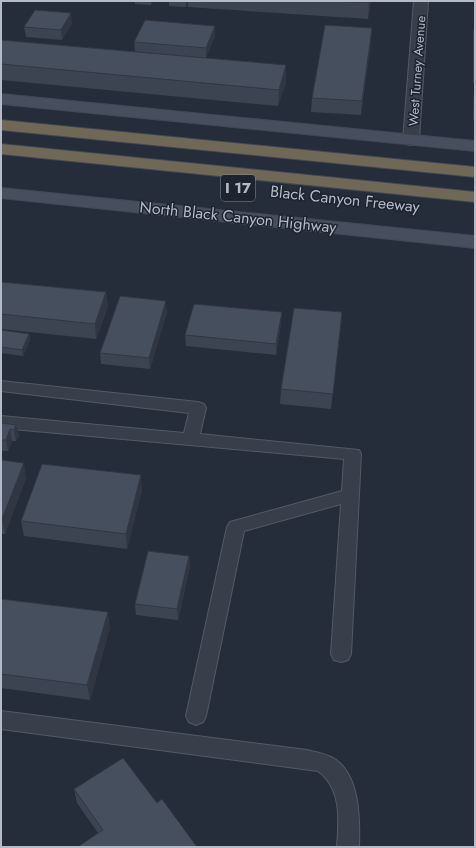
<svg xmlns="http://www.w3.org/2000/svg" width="476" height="848" font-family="Jost,sans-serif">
  <rect width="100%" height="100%" fill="#252c3a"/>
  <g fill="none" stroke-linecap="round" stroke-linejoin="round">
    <defs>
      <g id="service">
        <polygon points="1,381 198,402 204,404 206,408 200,434 359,450 361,454 351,654 348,660 341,662 334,660 331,654 341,504 244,531 206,716 203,722 196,725 189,722 186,716 227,527 230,522 342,491 344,459 1,428 1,416 184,433 189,413 1,391"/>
        <path d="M1,711l306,39c8,2 16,3 24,7 29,14 29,62 28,90h-22c2,-27 5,-58 -19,-76l-317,-42z"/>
      </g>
      <polygon id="minor" points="414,1 428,1 419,140 417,144 411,145 405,144 403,140"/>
      <g id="secondary">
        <polygon points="1,94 475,141 475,151 1,104"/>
        <polygon points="1,188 475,236 475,248 1,198"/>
      </g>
      <g id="motorway">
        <polygon points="1,120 475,167 475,177 1,130"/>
        <polygon points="1,144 475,192 475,202 1,154"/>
      </g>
    </defs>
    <use href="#service" stroke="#535a66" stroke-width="2"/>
    <use href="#minor" stroke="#535a66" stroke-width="2"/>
    <use href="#secondary" stroke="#414854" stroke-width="2"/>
    <use href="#motorway" stroke="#404753" stroke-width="2"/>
    <use href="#service" fill="#383f4b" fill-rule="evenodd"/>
    <use href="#minor" fill="#383f4b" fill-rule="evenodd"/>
    <use href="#secondary" fill="#474e5d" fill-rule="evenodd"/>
    <use href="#motorway" fill="#706856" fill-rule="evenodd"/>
  </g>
  <g fill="#3c4451">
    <polygon points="135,1 152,1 151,5 135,4"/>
    <polygon points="169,1 188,1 186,7 169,6"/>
    <polygon points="188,1 371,1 368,19 188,7"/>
    <polygon points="475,22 475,83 473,83 473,32"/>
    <polygon points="72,23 62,40 26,37 24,27"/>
    <polygon points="215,26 215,36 206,58 286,82 278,106 1,80 1,40 135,52 134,42"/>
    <polygon points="371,42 361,115 311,112 312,98"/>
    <polygon points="474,92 475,92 475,120 473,120 473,102"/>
    <polygon points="1,282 106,292 108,307 96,339 1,329"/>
    <polygon points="167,312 150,369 101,364 100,353"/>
    <polygon points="342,312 331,409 280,404 281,389"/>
    <polygon points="281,323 276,355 186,346 185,335"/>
    <polygon points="1,330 29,334 30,340 23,356 1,353"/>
    <polygon points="1,423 16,425 19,436 16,441 12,441 8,451 1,451"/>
    <polygon points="1,452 3,460 26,478 5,534 1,534"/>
    <polygon points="142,490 127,549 24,536 21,521"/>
    <polygon points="189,556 190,567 178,620 136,615 135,604"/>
    <polygon points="1,599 110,627 90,700 1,688"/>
    <polygon points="74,789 157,803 197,847 79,847 79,846 98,833 77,803"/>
  </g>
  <g fill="#313742">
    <polygon points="186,1 188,1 186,7"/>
    <polygon points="370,1 371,1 368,19 369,3"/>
    <polygon points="71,13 72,23 62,40 61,30"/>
    <polygon points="215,26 215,36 206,58 206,48"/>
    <polygon points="372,28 371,42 361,115 362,101"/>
    <polygon points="286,65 286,82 278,106 279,90"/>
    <polygon points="106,292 108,307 96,339 95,324"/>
    <polygon points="166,301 167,312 150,369 149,358"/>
    <polygon points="282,312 281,323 276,355 276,344"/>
    <polygon points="342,312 341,327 331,409 333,394"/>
    <polygon points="29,334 30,340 23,356 22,350"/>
    <polygon points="16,425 19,436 16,441 14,430"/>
    <polygon points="10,429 12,441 8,451 6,440"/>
    <polygon points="1,452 4,468 1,474"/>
    <polygon points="24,463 26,478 5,534 2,519"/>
    <polygon points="141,475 142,490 127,549 126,534"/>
    <polygon points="189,556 190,567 178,620 177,609"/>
    <polygon points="108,612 110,627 90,700 87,685"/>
  </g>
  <g fill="#464f5e" stroke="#313742">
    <polygon points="332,1 370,1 369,3"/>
    <polygon points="35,10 71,13 61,30 24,27"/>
    <polygon points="145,20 215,26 206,48 134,42"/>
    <polygon points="325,25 372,28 362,101 312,98"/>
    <polygon points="1,40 286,65 279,90 1,64"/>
    <rect x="474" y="92" width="1" height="17"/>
    <polygon points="1,282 106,292 95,324 1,314"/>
    <polygon points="120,296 166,301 149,358 100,353"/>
    <polygon points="194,304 282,312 276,344 185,335"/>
    <polygon points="294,308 342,312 333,394 281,389"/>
    <polygon points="1,330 29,334 22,350 1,347"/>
    <polygon points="1,423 16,425 14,430 10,429 6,440 1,440"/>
    <polygon points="1,460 24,463 2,519 1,519"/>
    <polygon points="42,464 141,475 126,534 21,521"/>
    <polygon points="148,551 189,556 177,609 135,604"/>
    <polygon points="1,599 108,612 87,685 1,674"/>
    <polygon points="123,758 157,803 162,799 197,847 79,847 79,846 103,830 74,789"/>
  </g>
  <g text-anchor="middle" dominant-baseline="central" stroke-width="3" stroke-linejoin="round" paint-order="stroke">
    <g font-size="13" fill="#b4bac6" stroke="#1d2430">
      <text transform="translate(417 71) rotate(-86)">West Turney Avenue</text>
    </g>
    <rect fill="#1d2430" stroke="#878d99" stroke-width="1" x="221" y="175" width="34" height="26" rx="3"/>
    <g font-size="15" font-weight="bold" fill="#b4bac6">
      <text x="238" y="188">I 17</text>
    </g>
    <g font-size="16" fill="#b4bac6" stroke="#1d2430">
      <text transform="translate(345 199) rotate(6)">Black Canyon Freeway</text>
      <text transform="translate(238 217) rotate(6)">North Black Canyon Highway</text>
    </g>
  </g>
  <rect width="476" height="848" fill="none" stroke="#b4bac6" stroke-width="4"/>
</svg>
